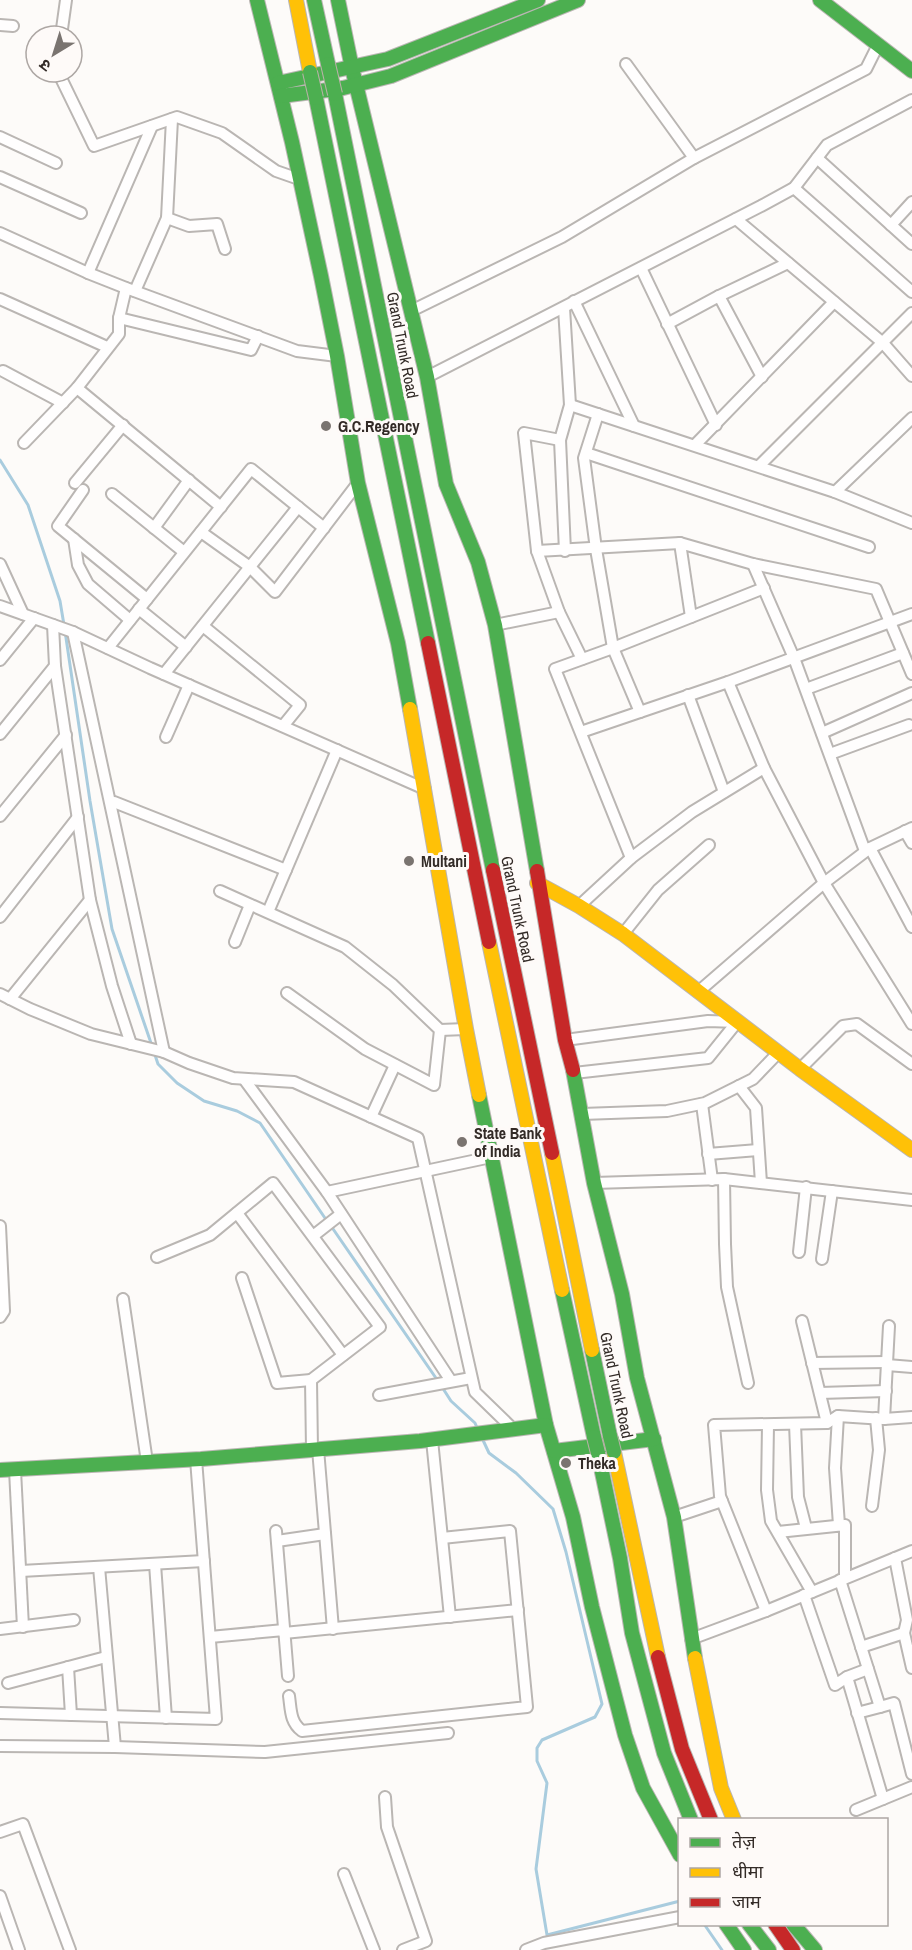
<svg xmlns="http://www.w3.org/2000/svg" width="912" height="1950" font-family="'Archivo Narrow','Noto Sans Devanagari',sans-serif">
  <rect width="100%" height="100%" fill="#fdfbf9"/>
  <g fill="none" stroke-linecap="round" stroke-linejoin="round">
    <g stroke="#a9ccde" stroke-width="3">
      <polyline points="0,460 28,505 60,601 64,625"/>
      <polyline points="65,631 90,801 112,929 152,1046"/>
      <polyline points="154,1052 158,1064 177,1083 204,1101 237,1111 260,1123 327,1221"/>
      <polyline points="331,1226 438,1381"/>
      <polyline points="442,1387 451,1401 475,1423 478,1430"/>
      <polyline points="482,1438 489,1453 516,1473 553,1509 566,1552 602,1704 595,1717 542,1740 537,1748 537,1761 547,1783 536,1869 547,1935 680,1901"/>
      <polyline points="704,1924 722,1950"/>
    </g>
    <defs>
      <g id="street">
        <polyline points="0,25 13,26"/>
        <polyline points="61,36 66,0"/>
        <polyline points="626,64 694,158"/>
        <polyline points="58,72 94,146 177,117 222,133 276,171 296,178"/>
        <polyline points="0,137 56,163"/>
        <polyline points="817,158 912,244"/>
        <polyline points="0,177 81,213"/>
        <polyline points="794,188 912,292"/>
        <polyline points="167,218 189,226 217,224 225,249"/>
        <polyline points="736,219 883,343 912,376"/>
        <polyline points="891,225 912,202"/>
        <polyline points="0,233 88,273 126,288 297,351 337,356"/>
        <polyline points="641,268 716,425"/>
        <polyline points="88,273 152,126"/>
        <polyline points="135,291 167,218 172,119"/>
        <polyline points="719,296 762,377"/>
        <polyline points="0,299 107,347"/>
        <polyline points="574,301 634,426"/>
        <polyline points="564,308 570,405 560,440 565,551"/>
        <polyline points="411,311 562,237 694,158 866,69 878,45"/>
        <polyline points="119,318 251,350 258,336"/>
        <polyline points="667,324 719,296 788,263"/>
        <polyline points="3,371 63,403"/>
        <polyline points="427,377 761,206 794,188 827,145 912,100"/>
        <polyline points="77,388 221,507"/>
        <polyline points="570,405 835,492 912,523"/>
        <polyline points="598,414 584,458 596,549 613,648 640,712"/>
        <polyline points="560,440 524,433 537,551 559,612 582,659"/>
        <polyline points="24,443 77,388 119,334 119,318 126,288"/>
        <polyline points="695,445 834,302"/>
        <polyline points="586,453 869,547"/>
        <polyline points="759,466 912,313"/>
        <polyline points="75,483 123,425"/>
        <polyline points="83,490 58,526 147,599"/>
        <polyline points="835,492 912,418"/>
        <polyline points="112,494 184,552"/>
        <polyline points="154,528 189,480"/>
        <polyline points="201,532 250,567 275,592 358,483"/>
        <polyline points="74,539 78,565 88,584 130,620"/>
        <polyline points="680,543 691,617"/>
        <polyline points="537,551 680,543 753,564 876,589 912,674"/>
        <polyline points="0,564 23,614"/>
        <polyline points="753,564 794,658 865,851"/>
        <polyline points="0,606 73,632 150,668 425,789"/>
        <polyline points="139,609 186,647"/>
        <polyline points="53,625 55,666 90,900 112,986 131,1044"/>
        <polyline points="495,625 559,612"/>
        <polyline points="203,626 300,705 283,726"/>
        <polyline points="73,632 164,1052"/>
        <polyline points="108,648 251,469 324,528"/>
        <polyline points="0,660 34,618"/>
        <polyline points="164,674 298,507"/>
        <polyline points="728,682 764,768 824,883 912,1024"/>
        <polyline points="806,689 903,653"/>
        <polyline points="688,695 724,792"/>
        <polyline points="581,732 728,682 912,614"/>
        <polyline points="822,733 912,693"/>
        <polyline points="0,734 55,666"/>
        <polyline points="166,737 189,685"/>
        <polyline points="830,754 909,725"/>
        <polyline points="114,802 286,870"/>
        <polyline points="0,816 66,735"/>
        <polyline points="905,831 912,843"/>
        <polyline points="870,848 912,927"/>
        <polyline points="631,858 555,669 613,648 764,588"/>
        <polyline points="220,891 345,947 393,985 440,1030 434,1085 365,1049 287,993"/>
        <polyline points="579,906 631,858 692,812 764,768"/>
        <polyline points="268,912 337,750"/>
        <polyline points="0,917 78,817"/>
        <polyline points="623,934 658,890 709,845"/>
        <polyline points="235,942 250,905"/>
        <polyline points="698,992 824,883 870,848 912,828"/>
        <polyline points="0,994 30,1009 91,1034 164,1052 189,1063 233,1078 294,1082 418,1138 475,1392 513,1429"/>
        <polyline points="10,999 90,900"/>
        <polyline points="440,1030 466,1029"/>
        <polyline points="565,1040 708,1021 737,1022"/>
        <polyline points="800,1069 843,1026 857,1024 912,1064"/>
        <polyline points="574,1073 708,1058 737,1022"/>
        <polyline points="244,1079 327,1192 451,1381"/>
        <polyline points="739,1086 756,1108 761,1183"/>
        <polyline points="702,1104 712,1180"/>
        <polyline points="582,1114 667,1111 705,1103 753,1079 778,1053"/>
        <polyline points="371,1117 395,1065"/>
        <polyline points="708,1154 758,1150"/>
        <polyline points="724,1179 725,1244 727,1287 748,1383"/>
        <polyline points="594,1183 724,1179 912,1200"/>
        <polyline points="327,1192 491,1157"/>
        <polyline points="237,1213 343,1355"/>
        <polyline points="0,1226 4,1311 0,1317"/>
        <polyline points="313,1236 341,1214"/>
        <polyline points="799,1252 806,1187"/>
        <polyline points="157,1257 210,1235 273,1183 380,1327 311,1380 312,1450"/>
        <polyline points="822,1259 832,1191"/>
        <polyline points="242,1278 277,1383 311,1380"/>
        <polyline points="123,1299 147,1462"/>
        <polyline points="802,1321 827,1423"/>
        <polyline points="812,1363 887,1362"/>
        <polyline points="887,1365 912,1367"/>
        <polyline points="820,1393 886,1391"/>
        <polyline points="379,1395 471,1378"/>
        <polyline points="838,1416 835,1468 839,1525"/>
        <polyline points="884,1419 889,1326"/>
        <polyline points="795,1424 798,1497 806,1528"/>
        <polyline points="768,1425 767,1490 771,1521 812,1592"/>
        <polyline points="432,1440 450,1617"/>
        <polyline points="318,1449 333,1629"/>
        <polyline points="15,1470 23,1627"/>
        <polyline points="872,1506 879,1450 876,1418"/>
        <polyline points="674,1517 722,1501"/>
        <polyline points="276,1531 288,1676"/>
        <polyline points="778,1532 845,1525 845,1578"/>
        <polyline points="277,1541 325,1534"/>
        <polyline points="895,1558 907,1620 904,1633"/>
        <polyline points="155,1564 166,1718"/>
        <polyline points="99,1567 115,1747"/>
        <polyline points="21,1571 204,1561"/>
        <polyline points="840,1580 880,1707 894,1703 912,1774"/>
        <polyline points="804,1595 835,1685 847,1677 868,1669"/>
        <polyline points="766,1611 720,1496 714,1425 827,1423 838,1416 884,1419 912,1417"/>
        <polyline points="0,1629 74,1620"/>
        <polyline points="284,1633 518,1610"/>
        <polyline points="210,1637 284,1630"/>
        <polyline points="691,1639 766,1611 912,1551"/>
        <polyline points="861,1647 904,1633 912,1668"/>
        <polyline points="68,1667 71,1715"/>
        <polyline points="847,1677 883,1799"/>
        <polyline points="8,1683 106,1657"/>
        <path d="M289,1696c2,14 1,26 13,35l225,-24 -17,-176 -68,7"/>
        <polyline points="0,1713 216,1719 196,1459"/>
        <polyline points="857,1713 880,1707"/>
        <polyline points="0,1746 115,1747 265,1752 448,1733"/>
        <polyline points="385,1797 387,1827 426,1941 403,1950"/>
        <polyline points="856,1810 912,1787"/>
        <polyline points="0,1832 23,1824 70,1950"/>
        <polyline points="344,1874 374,1950"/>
        <polyline points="0,1896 19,1950"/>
        <polyline points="526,1950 544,1943 680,1917"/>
      </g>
      <g id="fast">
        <polyline points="257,0 292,142 321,276 337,356 358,483 398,643 410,709"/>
        <polyline points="314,0 328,64"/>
        <polyline points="338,0 352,68"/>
        <polyline points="820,0 912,71"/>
        <polyline points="352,68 427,377 446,484 478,562 495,625 537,871"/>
        <polyline points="278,83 388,59 538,0"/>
        <polyline points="335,94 493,870"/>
        <polyline points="281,96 343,88 391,76 578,0"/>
        <polyline points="316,98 428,643"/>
        <polyline points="573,1070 594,1183 622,1294 637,1378 674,1517 695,1658"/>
        <polyline points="479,1095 546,1425 573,1517 592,1607 625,1735 643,1788 680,1855"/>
        <polyline points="562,1290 594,1437"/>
        <polyline points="592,1350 610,1436"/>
        <polyline points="554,1451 654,1439"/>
        <polyline points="598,1453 620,1558 632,1633 664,1753 691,1820"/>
        <polyline points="0,1470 201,1459 420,1441 546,1425"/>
        <polyline points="726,1924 744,1950"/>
        <polyline points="749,1924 769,1950"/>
        <polyline points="793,1924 815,1950"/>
      </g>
      <g id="slow">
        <polyline points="296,0 310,72"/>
        <polyline points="410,709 466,1029 479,1095"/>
        <polyline points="537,883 579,906 623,934 800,1069 912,1150"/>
        <polyline points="489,942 562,1290"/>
        <polyline points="552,1153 592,1350"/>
        <polyline points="614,1452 658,1657"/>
        <polyline points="695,1658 721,1788 734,1820"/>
      </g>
      <g id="jam">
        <polyline points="428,643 489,942"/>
        <polyline points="493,870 552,1153"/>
        <polyline points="537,871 565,1040 573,1070"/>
        <polyline points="658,1657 682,1749 711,1820"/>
        <polyline points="775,1924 793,1950"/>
      </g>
    </defs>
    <use href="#street" stroke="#bab6b3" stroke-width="14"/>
    <use href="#fast" stroke="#bab6b3" stroke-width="16"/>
    <use href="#slow" stroke="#bab6b3" stroke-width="16"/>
    <use href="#jam" stroke="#bab6b3" stroke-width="16"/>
    <use href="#street" stroke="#fffefe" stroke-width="10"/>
    <use href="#fast" stroke="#4caf50" stroke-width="14"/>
    <use href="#slow" stroke="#ffc107" stroke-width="14"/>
    <use href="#jam" stroke="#c62828" stroke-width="14"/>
    <defs>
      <g id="fast-bridge">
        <polyline points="328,64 335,94"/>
        <polyline points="310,72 316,98"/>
        <polyline points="610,1436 614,1452"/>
        <polyline points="594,1437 598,1453"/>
      </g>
    </defs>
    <use href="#fast-bridge" stroke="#bdb1ab" stroke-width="16" stroke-linecap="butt"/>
    <use href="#fast-bridge" stroke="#4caf50" stroke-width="14"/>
  </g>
  <g fill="#7a7470" stroke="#fefaf8" stroke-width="2">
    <circle cx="326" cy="426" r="6"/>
    <circle cx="409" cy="861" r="6"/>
    <circle cx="462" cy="1142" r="6"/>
    <circle cx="566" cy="1463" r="6"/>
  </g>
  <g text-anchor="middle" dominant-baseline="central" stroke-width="6" stroke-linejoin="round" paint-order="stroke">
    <g font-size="16" fill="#332b27" stroke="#fefaf8">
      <text transform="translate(403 345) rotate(79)">Grand Trunk Road</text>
      <text transform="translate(518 909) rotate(78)">Grand Trunk Road</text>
      <text transform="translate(617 1385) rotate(78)">Grand Trunk Road</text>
    </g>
    <g font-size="16" font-weight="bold" fill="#332b27" stroke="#fefaf8" text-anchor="start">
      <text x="338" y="426">G.C.Regency</text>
      <text x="421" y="861">Multani</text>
      <text x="474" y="1133">State Bank<tspan x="474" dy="18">of India</tspan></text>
      <text x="578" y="1463">Theka</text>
    </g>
  </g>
  <rect x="678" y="1818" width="210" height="108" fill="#fefaf8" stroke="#ada7a4" stroke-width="1.5"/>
  <rect x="690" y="1838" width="30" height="9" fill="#4caf50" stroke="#ada7a4" stroke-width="1.5"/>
  <text x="732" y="1848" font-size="18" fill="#332b27">तेज़</text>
  <rect x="690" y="1868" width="30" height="9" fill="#ffc107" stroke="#ada7a4" stroke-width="1.5"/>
  <text x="732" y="1878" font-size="18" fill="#332b27">धीमा</text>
  <rect x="690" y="1898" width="30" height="9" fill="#c62828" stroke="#ada7a4" stroke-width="1.5"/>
  <text x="732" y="1908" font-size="18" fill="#332b27">जाम</text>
  <g transform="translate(54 54) rotate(218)"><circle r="28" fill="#fefaf8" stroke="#ada7a4" stroke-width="1.5"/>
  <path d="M0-4.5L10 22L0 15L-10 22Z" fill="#7a7470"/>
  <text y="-9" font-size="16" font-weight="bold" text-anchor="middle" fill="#332b27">उ</text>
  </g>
</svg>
